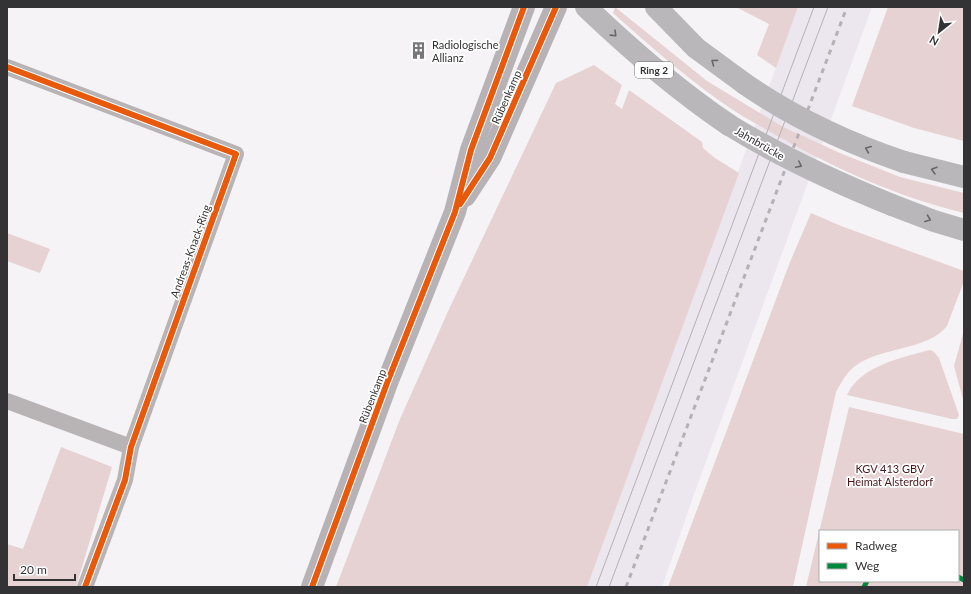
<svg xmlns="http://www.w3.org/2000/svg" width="971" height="594" font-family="Lato,sans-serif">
  <rect width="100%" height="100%" fill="#f5f3f6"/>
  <polygon fill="#ece6ee" points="798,7 872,7 693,497 662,587 587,587"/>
  <g fill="#e6d2d3" fill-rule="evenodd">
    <path d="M615,7l92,74 76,46 57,26 60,24 64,16v20c-67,-16 -132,-46 -192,-80 -13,-8 -27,-15 -39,-23 -43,-29 -82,-63 -120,-97z"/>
    <polygon points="736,7 798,7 776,68 757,55 769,24"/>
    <polygon points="888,7 964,7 964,141 914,128 852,106"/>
    <polygon points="594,65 622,85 615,104 622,109 629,90 702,142 703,148 715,158 739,173 587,587 336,587 400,419 450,307 556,83"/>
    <path d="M811,213l30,13 123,45v10l-17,45c-19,25 -67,20 -93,41 -8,6 -13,16 -18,25l-43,195h-125l122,-325z"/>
    <polygon points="7,233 50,249 40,273 7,261"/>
    <polygon points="964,330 964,403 954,366"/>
    <path d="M930,350l4,2 5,6 20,57 -2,4h-5l-105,-24c13,-29 56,-38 83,-45z"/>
    <path d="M849,407l115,27v153h-158zM820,531h138v50h-138z"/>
    <polygon points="61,447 112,467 76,587 7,587 7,544 23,549"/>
  </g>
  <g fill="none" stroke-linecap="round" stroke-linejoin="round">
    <g stroke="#b8b3b5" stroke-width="16">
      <polyline points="7,67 236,154 131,447 125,480 85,587"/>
      <polyline points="7,401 131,447"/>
    </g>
    <g stroke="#b7b2b5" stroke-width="22">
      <polyline points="465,196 490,158 556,7"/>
      <polyline points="312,587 387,383 455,212 471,150 524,7"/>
    </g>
    <g stroke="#bab7ba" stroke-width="22">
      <path d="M586,7c45,43 91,83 143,118"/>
      <polyline points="656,7 696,48 745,84"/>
      <polyline points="904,162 964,177"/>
      <polyline points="892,205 934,221 964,230"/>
    </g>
    <g stroke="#b4b1b3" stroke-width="1">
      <polyline points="596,587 814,7"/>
      <polyline points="609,587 828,7"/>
    </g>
    <polyline stroke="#b4b1b3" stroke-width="3" stroke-dasharray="5 5" stroke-linecap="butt" points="626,587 847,7"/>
    <g stroke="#bab7ba" stroke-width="22">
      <path d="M745,84c49,34 103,59 159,78"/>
      <path d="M729,125c52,32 106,57 163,80"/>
    </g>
    <g stroke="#00873e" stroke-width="5" stroke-dasharray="10 5" stroke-linecap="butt">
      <polyline points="958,577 964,580"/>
      <polyline points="864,587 867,581"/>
    </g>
    <defs>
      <g id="cycleway">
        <polyline points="7,67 236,154 131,447 125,480 85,587"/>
        <polyline points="460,204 490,158 556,7"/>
        <polyline points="312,587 387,383 455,212 471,150 524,7"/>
      </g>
    </defs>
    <use href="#cycleway" stroke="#fff" stroke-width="8"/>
    <use href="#cycleway" stroke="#e8590c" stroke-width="6"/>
  </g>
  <defs><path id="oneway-chevron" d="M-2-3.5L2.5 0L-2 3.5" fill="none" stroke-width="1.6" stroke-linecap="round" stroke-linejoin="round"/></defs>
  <g stroke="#69676a">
    <use href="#oneway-chevron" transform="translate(614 34) rotate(44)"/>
    <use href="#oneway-chevron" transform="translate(714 62) rotate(-144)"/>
    <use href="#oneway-chevron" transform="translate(868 149) rotate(-157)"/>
    <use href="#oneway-chevron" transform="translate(799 165) rotate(27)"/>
    <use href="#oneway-chevron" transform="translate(934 170) rotate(-164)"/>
    <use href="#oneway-chevron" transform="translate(928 219) rotate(21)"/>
  </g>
  <defs>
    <symbol id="building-bare" viewBox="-9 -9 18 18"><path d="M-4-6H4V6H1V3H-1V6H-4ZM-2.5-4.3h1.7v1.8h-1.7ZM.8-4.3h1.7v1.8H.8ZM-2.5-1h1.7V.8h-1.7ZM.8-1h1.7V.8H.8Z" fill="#777678" stroke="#fff" stroke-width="2.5" paint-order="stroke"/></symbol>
  </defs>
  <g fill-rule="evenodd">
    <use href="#building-bare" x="406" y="38" width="25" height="25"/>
  </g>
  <g text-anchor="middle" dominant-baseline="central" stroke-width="3.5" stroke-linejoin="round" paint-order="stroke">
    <rect fill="#fff" stroke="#707071" stroke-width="1" x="635" y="62" width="38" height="16" rx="3"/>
    <g font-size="10" font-weight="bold" fill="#333234">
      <text x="654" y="70">Ring 2</text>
    </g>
    <g font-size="11" fill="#333234" stroke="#fff" text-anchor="start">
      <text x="432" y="44">Radiologische<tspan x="432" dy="13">Allianz</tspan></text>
    </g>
    <g font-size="11" fill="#333234" stroke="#fff">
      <text transform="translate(506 97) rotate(-66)">Rübenkamp</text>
      <text transform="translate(760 143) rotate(30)">Jahnbrücke</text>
      <text transform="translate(190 251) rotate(-70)">Andreas-Knack-Ring</text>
      <text transform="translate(372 396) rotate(-69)">Rübenkamp</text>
    </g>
    <g font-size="11" fill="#4b1518" stroke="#fff">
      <text x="890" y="468">KGV 413 GBV<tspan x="890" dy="13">Heimat Alsterdorf</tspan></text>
    </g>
  </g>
  <rect width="971" height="594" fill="none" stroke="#333234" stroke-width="16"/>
  <rect x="819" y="530" width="140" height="52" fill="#ffffff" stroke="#adadae"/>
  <rect x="827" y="543" width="20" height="6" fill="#e8590c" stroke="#adadae"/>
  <text x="855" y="550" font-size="12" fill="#333234">Radweg</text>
  <rect x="827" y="563" width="20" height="6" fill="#00873e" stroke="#adadae"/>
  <text x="855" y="570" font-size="12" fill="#333234">Weg</text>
  <g transform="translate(939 32) rotate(210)" stroke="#ffffff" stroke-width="3" paint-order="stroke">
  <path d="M0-3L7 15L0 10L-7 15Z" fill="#333234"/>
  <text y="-6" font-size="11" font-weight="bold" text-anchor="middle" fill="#333234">N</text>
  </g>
  <path d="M14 574v6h61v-6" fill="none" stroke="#333234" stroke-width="2"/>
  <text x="20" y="574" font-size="12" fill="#333234" stroke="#ffffff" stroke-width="3" paint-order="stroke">20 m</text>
</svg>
